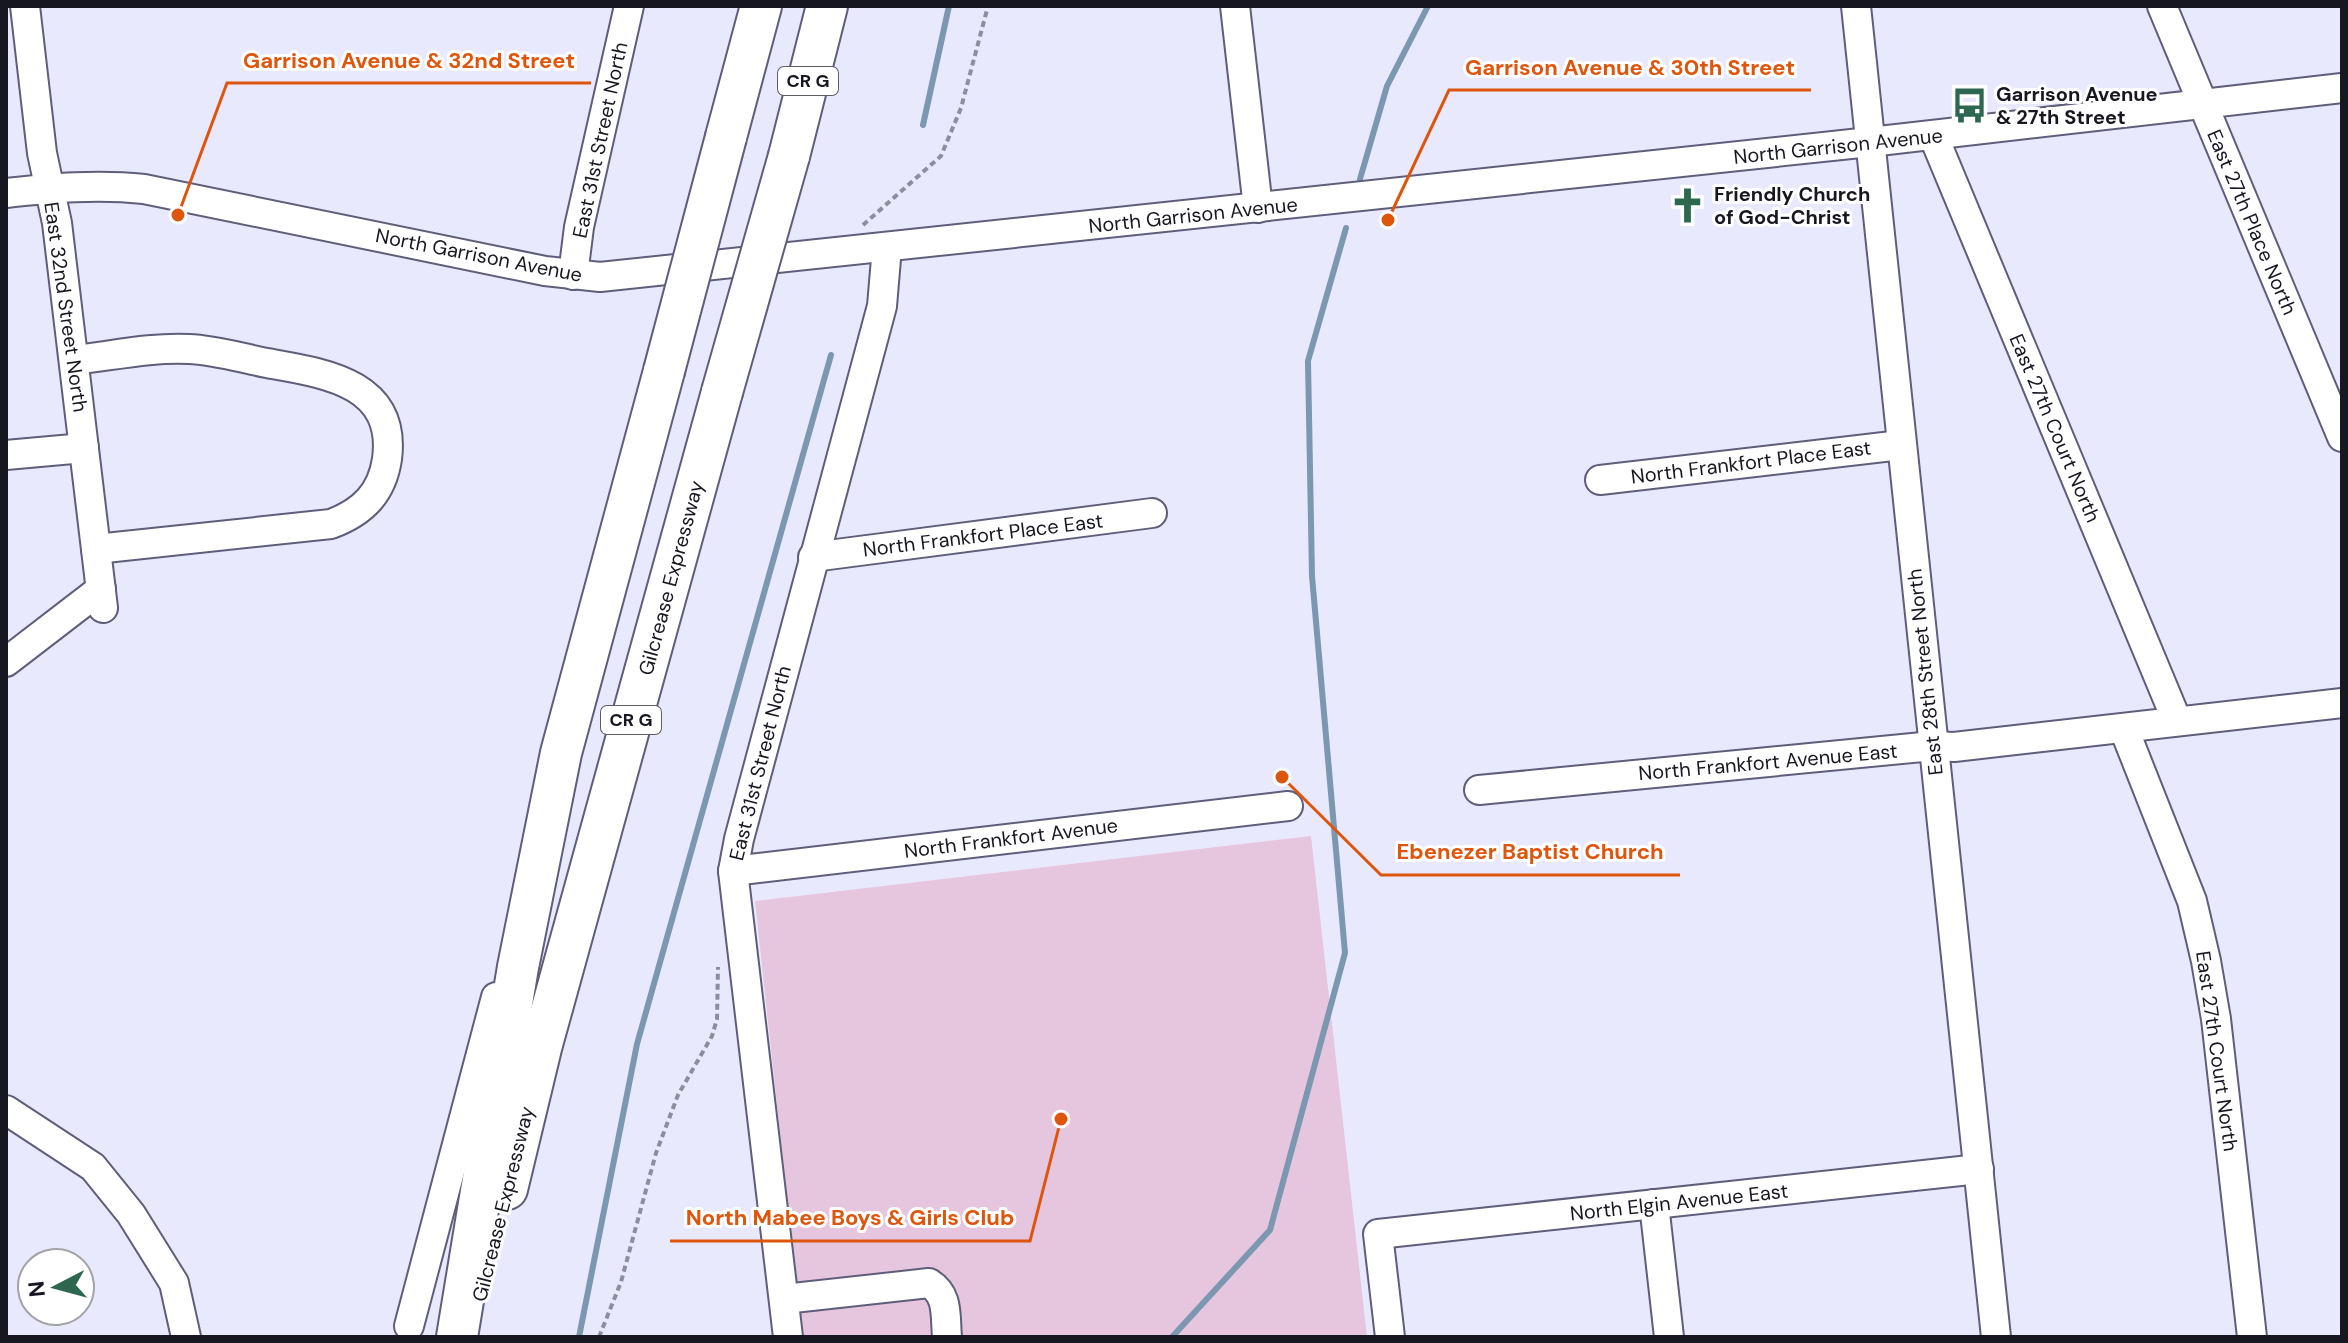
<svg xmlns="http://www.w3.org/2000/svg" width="2348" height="1343" font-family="'DM Sans',sans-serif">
  <rect width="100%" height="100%" fill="#e9e9fd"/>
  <polygon fill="#e6c5de" points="1311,836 1367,1337 802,1337 755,901"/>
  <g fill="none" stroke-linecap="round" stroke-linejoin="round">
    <g stroke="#7b98b0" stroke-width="6">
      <polyline points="923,125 949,6"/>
      <polyline points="1360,179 1387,86 1428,6"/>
      <polyline points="579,1337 637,1044 831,355"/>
      <polyline points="1172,1337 1270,1230 1345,953 1312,576 1308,361 1346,228"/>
    </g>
    <defs>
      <g id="minor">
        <polyline points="25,6 42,153 57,223 103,608"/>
        <polyline points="1235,6 1258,208"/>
        <polyline points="1856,6 1996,1337"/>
        <polyline points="2162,6 2342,437"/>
        <polyline points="1933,135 2177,721"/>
        <path d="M6,193c46,-5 91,-9 138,-4l401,82 55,6 1270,-135 472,-54"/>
        <polyline points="573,275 579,227 629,6"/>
        <path d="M74,360c37,-4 77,-13 115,-11 26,1 52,9 78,14 56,10 130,19 120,96 -5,34 -24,53 -56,65l-235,25"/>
        <polyline points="6,455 84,448"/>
        <polyline points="1600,480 1901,445"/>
        <polyline points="813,557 1152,513"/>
        <polyline points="6,662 101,589"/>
        <polyline points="2124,729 2192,901 2206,961 2216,1019 2252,1337"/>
        <polyline points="1479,790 1933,746 1954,747 2342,703"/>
        <polyline points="733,871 1288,806"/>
        <polyline points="6,1110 93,1167 131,1214 174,1283 186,1337"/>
        <polyline points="1654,1204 1669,1337"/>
        <path d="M784,1299l145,-16c20,12 16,33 18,54"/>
        <polyline points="409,1326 496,997"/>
        <polyline points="788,1337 733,871 739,839 882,306 887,247"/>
        <polyline points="1390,1337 1378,1234 1979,1169"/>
      </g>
      <g id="highway">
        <polyline points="726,137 761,6"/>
        <polyline points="789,156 827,6"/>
        <polyline points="507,1189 541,1048 722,392"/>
        <polyline points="457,1337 518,967 561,753 664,371"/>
      </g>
    </defs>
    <use href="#minor" stroke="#5f5e7a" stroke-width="32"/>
    <use href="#highway" stroke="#5f5e7a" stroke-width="44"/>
    <g stroke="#8d8d9d" stroke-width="4" stroke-dasharray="6 4" stroke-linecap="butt">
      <polyline points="863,225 941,156 961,108 988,6"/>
      <polyline points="599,1337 621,1282 656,1153 678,1095 712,1036 717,1019 718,967"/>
    </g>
    <use href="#minor" stroke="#fff" stroke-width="28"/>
    <use href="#highway" stroke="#fff" stroke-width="40"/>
    <defs>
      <g id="highway-bridge">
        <polyline points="664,371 726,137"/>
        <polyline points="722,392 789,156"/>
      </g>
    </defs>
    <use href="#highway-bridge" stroke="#5f5e7a" stroke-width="44" stroke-linecap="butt"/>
    <use href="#highway-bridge" stroke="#fff" stroke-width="40"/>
  </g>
  <defs>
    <symbol id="bus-bare" viewBox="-9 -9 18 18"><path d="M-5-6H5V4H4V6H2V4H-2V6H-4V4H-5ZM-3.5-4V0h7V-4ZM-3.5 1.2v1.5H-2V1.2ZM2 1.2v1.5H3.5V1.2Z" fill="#2d6750" stroke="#fff" stroke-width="2.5" paint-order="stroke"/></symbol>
    <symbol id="church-bare" viewBox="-9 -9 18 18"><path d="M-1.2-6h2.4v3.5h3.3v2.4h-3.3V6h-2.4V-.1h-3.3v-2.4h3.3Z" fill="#2d6750" stroke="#fff" stroke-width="2.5" paint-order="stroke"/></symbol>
  </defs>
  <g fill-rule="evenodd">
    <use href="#bus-bare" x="1944" y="80" width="51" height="51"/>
    <use href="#church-bare" x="1662" y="180" width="51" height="51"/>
  </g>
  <g text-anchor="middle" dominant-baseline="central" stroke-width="6" stroke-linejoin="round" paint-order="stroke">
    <g fill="#fff" stroke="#5d5d64" stroke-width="2">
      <rect x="778" y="67" width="60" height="28" rx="6"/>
      <rect x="601" y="706" width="60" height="28" rx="6"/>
    </g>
    <g font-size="18" font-weight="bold" fill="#171722">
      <text x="808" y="81">CR G</text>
      <text x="631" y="720">CR G</text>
    </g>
    <g font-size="20" font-weight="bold" fill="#171722" stroke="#fff" text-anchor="start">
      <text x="1996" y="94">Garrison Avenue<tspan x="1996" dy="23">&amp; 27th Street</tspan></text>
      <text x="1714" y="194">Friendly Church<tspan x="1714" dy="23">of God-Christ</tspan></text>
    </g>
    <g font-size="20" fill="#171722" stroke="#fff">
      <text transform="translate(600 140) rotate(-78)">East 31st Street North</text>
      <text transform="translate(1838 146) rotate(-6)">North Garrison Avenue</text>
      <text transform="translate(1193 215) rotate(-6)">North Garrison Avenue</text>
      <text transform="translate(2252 222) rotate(67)">East 27th Place North</text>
      <text transform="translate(479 255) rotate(11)">North Garrison Avenue</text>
      <text transform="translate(66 307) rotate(82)">East 32nd Street North</text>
      <text transform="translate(2055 428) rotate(67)">East 27th Court North</text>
      <text transform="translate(1751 462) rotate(-7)">North Frankfort Place East</text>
      <text transform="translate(983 535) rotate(-7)">North Frankfort Place East</text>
      <text transform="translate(671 578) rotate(-75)">Gilcrease Expressway</text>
      <text transform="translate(1925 672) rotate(-96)">East 28th Street North</text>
      <text transform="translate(1768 762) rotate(-5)">North Frankfort Avenue East</text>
      <text transform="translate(760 763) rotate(-76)">East 31st Street North</text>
      <text transform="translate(1011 838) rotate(-7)">North Frankfort Avenue</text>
      <text transform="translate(2217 1051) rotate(82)">East 27th Court North</text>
      <text transform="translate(1679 1202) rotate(-6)">North Elgin Avenue East</text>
      <text transform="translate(503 1204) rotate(-76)">Gilcrease Expressway</text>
    </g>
  </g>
  <path fill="none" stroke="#de560d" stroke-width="3" d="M178 215L227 83H591M1388 220L1449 90H1811M1282 777L1381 875H1680M1061 1119L1030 1241H670"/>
  <g fill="#de560d" stroke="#fff" stroke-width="3">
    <circle cx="178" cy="215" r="8"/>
    <circle cx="1388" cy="220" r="8"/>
    <circle cx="1282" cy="777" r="8"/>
    <circle cx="1061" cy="1119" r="8"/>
  </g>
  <g font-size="22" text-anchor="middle" font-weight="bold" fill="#de560d" stroke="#fff" stroke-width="6" stroke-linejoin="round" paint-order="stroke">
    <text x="409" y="68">Garrison Avenue &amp; 32nd Street</text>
    <text x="1630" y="75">Garrison Avenue &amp; 30th Street</text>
    <text x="1530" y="859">Ebenezer Baptist Church</text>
    <text x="850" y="1225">North Mabee Boys &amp; Girls Club</text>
  </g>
  <rect width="2348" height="1343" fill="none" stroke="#171722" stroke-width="16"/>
  <g transform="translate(56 1287) rotate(264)"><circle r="38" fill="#ffffff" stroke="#a2a2a7" stroke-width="2"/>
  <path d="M0-6L14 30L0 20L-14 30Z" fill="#2d6750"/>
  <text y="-12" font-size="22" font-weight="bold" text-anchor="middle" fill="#171722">N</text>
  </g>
</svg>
